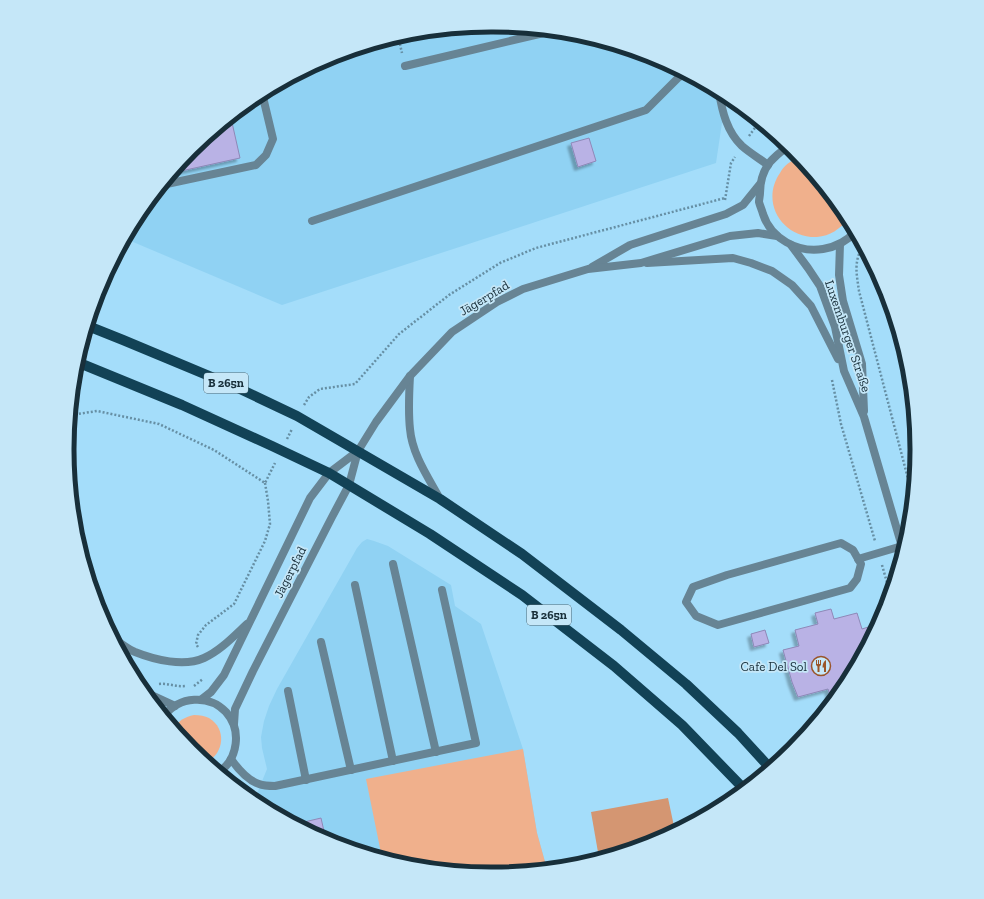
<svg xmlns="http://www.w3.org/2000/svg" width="984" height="899" font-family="'Zilla Slab',serif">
  <defs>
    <filter id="shadow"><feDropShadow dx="-3.5" dy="3.5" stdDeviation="1" flood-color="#0004"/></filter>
  </defs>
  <rect width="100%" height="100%" fill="#a4ddfa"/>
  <g fill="#90d2f3">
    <polygon points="492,25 575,33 655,57 726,96 716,163 282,305 126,239 139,213 192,149 256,96 330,57 409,33"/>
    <polygon points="367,539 374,541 388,546 451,585 455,606 481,624 523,749 537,833 547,869 492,874 409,866 329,842 254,801 267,769 262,748 261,737 264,721 269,706 277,689 357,548 362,542"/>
  </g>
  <g fill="#f0b08c">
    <path d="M799,157l46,57 3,5c-8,10 -18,17 -31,18 -35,1 -57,-35 -37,-64 4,-8 11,-12 19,-16z"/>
    <path d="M194,715c6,0 11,1 15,3 18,11 15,35 -2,44l-15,-12 -18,-22c5,-8 11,-11 20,-13z"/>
    <polygon points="523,749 537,833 547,869 492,874 409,866 382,858 366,779"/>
  </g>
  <polygon fill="#d49672" points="668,798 675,831 654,842 599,858 591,812"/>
  <g fill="#b9b2e5" stroke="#8e88b7" filter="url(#shadow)">
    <polygon points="231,118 240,158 172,173 192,149"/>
    <polygon points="589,138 596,161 578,167 571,143"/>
    <polygon points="831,609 834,619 857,613 862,629 878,624 845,686 832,702 828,689 798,697 792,682 783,650 799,646 795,630 818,624 815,613"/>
    <polygon points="765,630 769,643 754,647 751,634"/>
    <polygon points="321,818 326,840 296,824"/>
  </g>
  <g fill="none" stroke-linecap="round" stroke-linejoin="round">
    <g stroke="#668fa4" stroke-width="2.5" stroke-dasharray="2 2" stroke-linecap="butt">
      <polyline points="398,36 402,53"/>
      <polyline points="749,136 757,125 758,122"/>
      <polyline points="725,200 731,163 735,157"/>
      <path d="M863,247c-10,14 -6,29 -4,44l53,203"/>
      <polyline points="832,380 841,424 875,541"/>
      <polyline points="304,405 309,397 320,389 355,384 399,334 449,295 500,263 536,248 725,198"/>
      <polyline points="71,415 97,411 159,424 214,450 265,483 275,463"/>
      <polyline points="287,439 292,429"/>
      <polyline points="882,565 890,593"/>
      <polyline points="198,647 196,644 198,635 206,625 234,604 265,541 270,524 268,501 265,483"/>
      <path d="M159,684c9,-1 17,3 26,2"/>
      <polyline points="194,686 203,679"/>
    </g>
    <g stroke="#678494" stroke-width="8">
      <polyline points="405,66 552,31"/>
      <path d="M719,92c3,19 8,40 23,54 8,7 18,13 26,19"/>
      <polyline points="162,185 256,165 266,155 273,139 262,93"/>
      <polyline points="312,221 646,110 679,77 686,74"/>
      <polygon points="841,543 853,550 861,564 857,579 850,588 718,625 696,616 686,602 693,587 727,575"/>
      <polyline points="858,559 902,546"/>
      <polyline points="393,564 436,752"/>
      <polyline points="355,585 393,761"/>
      <polyline points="321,642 351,770"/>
      <polyline points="288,691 306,780"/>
      <path d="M231,759c7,10 16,21 28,25 5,2 11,2 16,2l201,-43 -34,-153"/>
    </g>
    <g stroke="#678494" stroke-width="8">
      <polyline points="840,244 839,275 843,301 862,364 864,411"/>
      <polyline points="791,245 808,268 820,286 835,327 844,371 864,417 903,550"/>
      <polyline points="647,263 733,258 751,263 772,271 792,285 811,306 838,359"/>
      <path d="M114,639c7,4 14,10 21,13 20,8 49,15 69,6 16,-7 30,-22 43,-34"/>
      <polyline points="136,680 149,694 175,706"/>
      <polyline points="202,699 211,692 224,675 310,498 329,473 358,451"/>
      <path d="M164,716c15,-20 45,-22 62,-4 16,18 12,47 -7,60"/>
      <polyline points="234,724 235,709 253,671 332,517 349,485 358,451"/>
    </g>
    <g stroke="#678494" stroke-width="8">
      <path d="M789,147c-8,3 -13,9 -19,15 -7,9 -10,20 -10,31 0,3 -1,6 -1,9 1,4 3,8 4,12 8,25 35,39 60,35 12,-2 24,-8 32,-17"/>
      <polyline points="592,267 630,245 726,214 743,205 760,184"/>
      <path d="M410,376c-1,18 -2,35 0,53 2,25 18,48 30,70"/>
      <polyline points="358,451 376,422 410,376 452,332 497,302 523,289 588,269 641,263 730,236 758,233 777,236"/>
    </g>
    <g stroke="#124256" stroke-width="10">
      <polyline points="88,326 123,340 238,388 297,416 440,499 522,554 621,630 686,684 738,733 770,768"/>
      <polyline points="77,362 182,405 272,446 329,473 430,534 522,595 614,666 682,725 744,789"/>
    </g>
  </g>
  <defs>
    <symbol id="restaurant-ring" viewBox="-11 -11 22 22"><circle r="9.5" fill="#c5e7f8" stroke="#9a5529" stroke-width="1.5"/><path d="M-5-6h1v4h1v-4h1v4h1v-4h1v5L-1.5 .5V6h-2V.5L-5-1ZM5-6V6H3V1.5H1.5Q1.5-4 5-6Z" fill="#9a5529"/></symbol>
  </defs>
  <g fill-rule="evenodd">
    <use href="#restaurant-ring" x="810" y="655" width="22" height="22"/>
  </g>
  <g text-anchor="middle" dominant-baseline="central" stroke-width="3.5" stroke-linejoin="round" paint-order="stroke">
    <g fill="#c5e7f8" stroke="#4c6673" stroke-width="1">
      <rect x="204" y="373" width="44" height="20" rx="3"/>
      <rect x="527" y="605" width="44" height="20" rx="3"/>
    </g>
    <g font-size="12" font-weight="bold" fill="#182f3a">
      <text x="226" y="383">B 265n</text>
      <text x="549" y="615">B 265n</text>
    </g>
    <g font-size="13" fill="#182f3a" stroke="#c5e7f8">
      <text transform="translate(484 298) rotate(-31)">Jägerpfad</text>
      <text transform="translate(848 336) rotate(71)">Luxemburger Straße</text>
      <text transform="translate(290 572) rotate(-63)">Jägerpfad</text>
    </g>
    <g font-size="13" fill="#182f3a" stroke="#c5e7f8" text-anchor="end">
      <text x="807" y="666">Cafe Del Sol</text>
    </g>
  </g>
  <path d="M0 0H984V899H0ZM491 32H493A417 417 0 0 1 910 449V450A417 417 0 0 1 493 867H491A417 417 0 0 1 74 450V449A417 417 0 0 1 491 32Z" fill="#c5e7f8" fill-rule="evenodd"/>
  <path fill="none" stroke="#182f3a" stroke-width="5" d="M491 32H493A417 417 0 0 1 910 449V450A417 417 0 0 1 493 867H491A417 417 0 0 1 74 450V449A417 417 0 0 1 491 32Z"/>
</svg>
